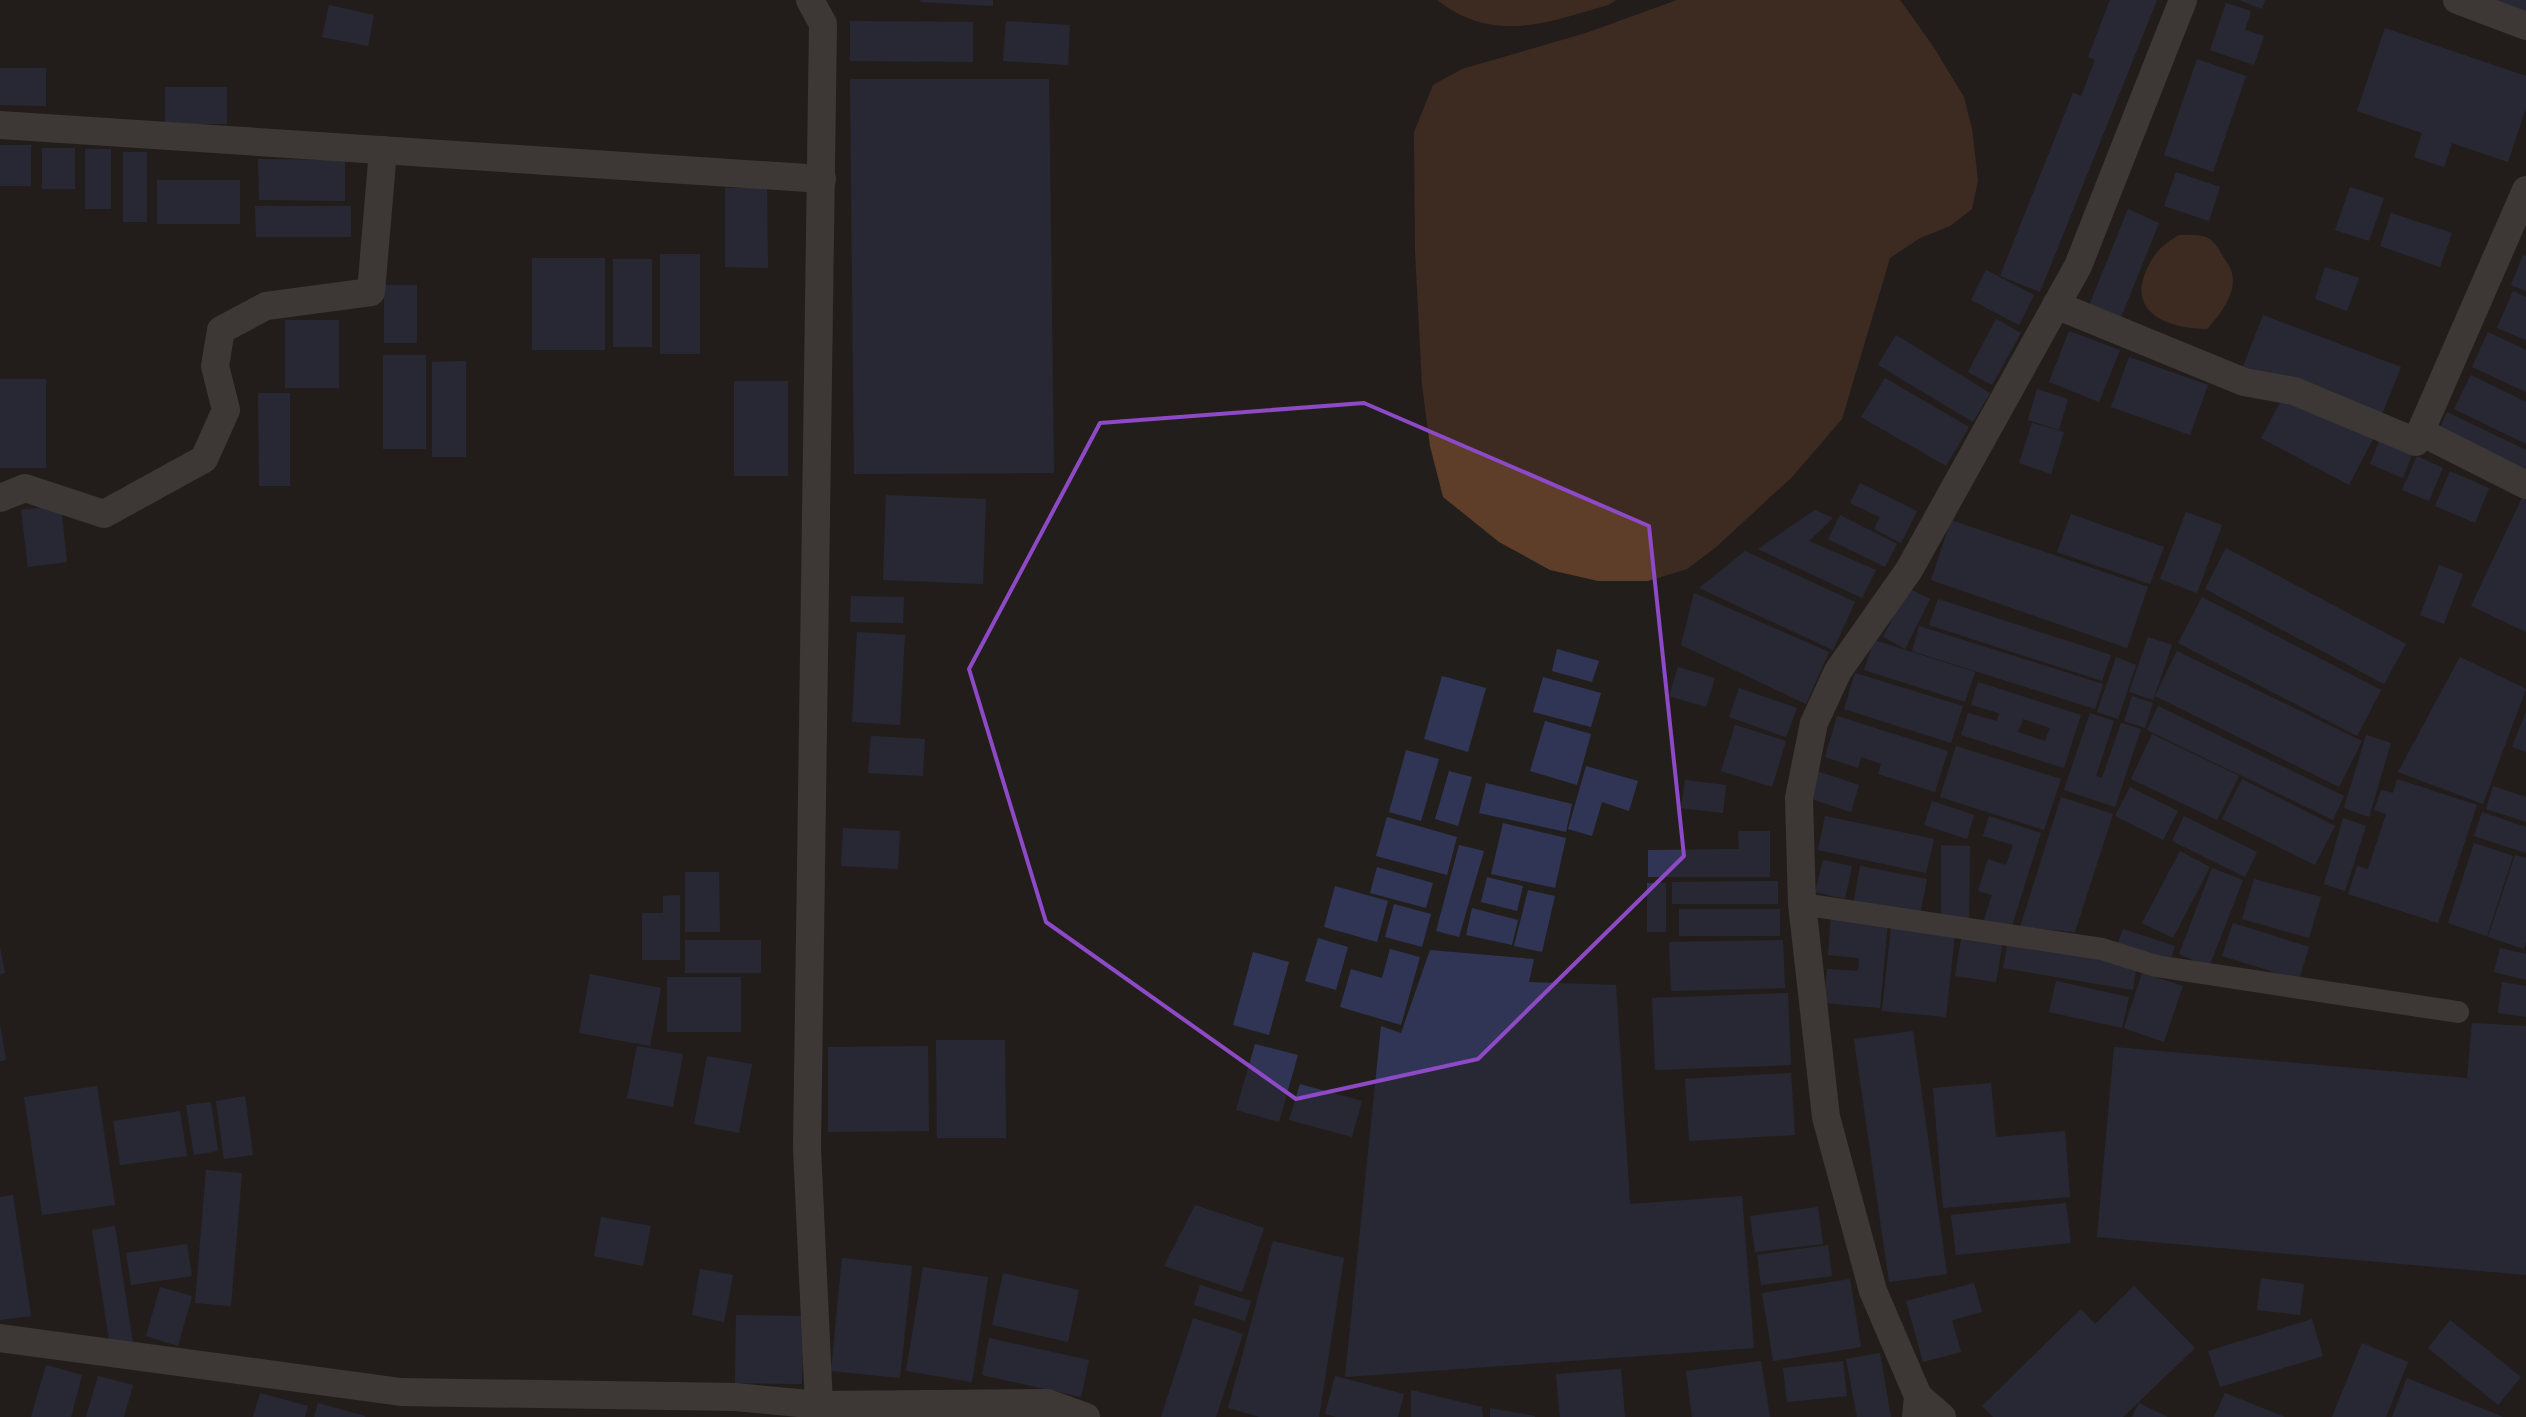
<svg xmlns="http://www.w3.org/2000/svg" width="2526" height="1417" font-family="Figtree,sans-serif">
  <rect width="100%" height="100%" fill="#221e1c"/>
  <g fill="#5e3d29">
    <path d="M1437,0h179l-8,5c-62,18 -114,39 -171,-5z"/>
    <polygon points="1677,0 1900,0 1933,46 1964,97 1972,129 1978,181 1972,209 1950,226 1920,238 1890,258 1842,419 1792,477 1715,548 1687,569 1648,581 1598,581 1550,570 1499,542 1443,497 1430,446 1422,385 1415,250 1414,132 1433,85 1462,69 1586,33"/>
    <path d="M2179,235c25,0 32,-2 44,22 3,4 6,8 8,13 8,21 -11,45 -24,59 -35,0 -80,-14 -61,-58 9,-19 15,-25 33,-36z"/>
  </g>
  <g fill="#303555" fill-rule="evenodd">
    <polygon points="921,0 993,0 993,6 920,2"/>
    <polygon points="2110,0 2157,0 2040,292 2000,276 2073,93 2081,96 2095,60 2088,57"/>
    <polygon points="2239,0 2265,0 2262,9"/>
    <polygon points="2495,0 2526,0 2526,12"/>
    <polygon points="2226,3 2251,11 2245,30 2264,36 2254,65 2210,50"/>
    <polygon points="329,5 374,15 368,46 322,37"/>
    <polygon points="850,21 973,22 973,62 850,61"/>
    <polygon points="1006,21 1070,25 1068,65 1003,61"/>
    <polygon points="2385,28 2526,76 2526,108 2508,162 2452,143 2444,167 2414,157 2422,133 2357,111"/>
    <polygon points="2197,59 2246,76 2213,172 2164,155"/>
    <polygon points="0,68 46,68 46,106 0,105"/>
    <polygon points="850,79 1049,79 1054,473 854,474"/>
    <rect x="165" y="87" width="62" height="37"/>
    <rect x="0" y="145" width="31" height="41"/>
    <rect x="42" y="148" width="33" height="41"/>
    <rect x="85" y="149" width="26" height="60"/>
    <rect x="123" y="152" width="24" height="70"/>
    <polygon points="258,159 345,160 345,201 259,200"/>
    <polygon points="2176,172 2220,187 2209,221 2164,206"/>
    <rect x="157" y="180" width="83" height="44"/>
    <polygon points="2350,187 2384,198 2369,241 2335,230"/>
    <polygon points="725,188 767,188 768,268 725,267"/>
    <polygon points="255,206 351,206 351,237 256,237"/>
    <polygon points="2128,209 2159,223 2120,320 2088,308"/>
    <polygon points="2391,213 2452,233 2440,267 2380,246"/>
    <rect x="660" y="254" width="40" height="100"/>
    <polygon points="2523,255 2526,256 2526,291 2511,285"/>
    <rect x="532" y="258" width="73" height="92"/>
    <rect x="613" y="259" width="39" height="88"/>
    <polygon points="2325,267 2359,278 2347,311 2315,299"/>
    <polygon points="1986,270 2034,295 2019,325 1971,300"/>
    <rect x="384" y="285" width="33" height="58"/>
    <polygon points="2513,291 2526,297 2526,340 2497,328"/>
    <polygon points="2263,315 2401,367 2379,422 2242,369"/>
    <polygon points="1996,319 2021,333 1992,385 1968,372"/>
    <rect x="285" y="320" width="54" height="68"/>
    <polygon points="2069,331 2120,350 2099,402 2049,382"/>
    <polygon points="2488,332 2526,350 2526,392 2472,367"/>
    <polygon points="1896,335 1990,393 1973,422 1878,365"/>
    <rect x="383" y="355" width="43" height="94"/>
    <polygon points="2129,357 2208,385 2190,435 2111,407"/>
    <polygon points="466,361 466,457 432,457 432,362"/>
    <polygon points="2471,375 2526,402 2526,444 2454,409"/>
    <polygon points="1885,378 1969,427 1946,466 1861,417"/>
    <rect x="0" y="379" width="46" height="89"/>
    <rect x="734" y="381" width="54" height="95"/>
    <polygon points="2037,389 2068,399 2059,430 2028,420"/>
    <polygon points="2286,392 2373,439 2349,485 2261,438"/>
    <polygon points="258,393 290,393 290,486 259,486"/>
    <polygon points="2447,412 2526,450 2526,479 2436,436"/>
    <polygon points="2032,423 2064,432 2051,474 2019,463"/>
    <polygon points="2382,434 2415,447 2403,478 2370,464"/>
    <polygon points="2417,456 2443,468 2429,501 2402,490"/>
    <polygon points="2450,471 2489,488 2475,523 2435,506"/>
    <polygon points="1860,483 1917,511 1901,543 1874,529 1880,517 1850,503"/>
    <polygon points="886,495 986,499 983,584 883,580"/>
    <polygon points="2522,498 2526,500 2526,632 2471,606"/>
    <polygon points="61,505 67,562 28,567 21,510"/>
    <polygon points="1815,510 1833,518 1809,541 1876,570 1862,598 1758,549"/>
    <polygon points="2186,512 2222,525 2197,593 2160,579"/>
    <polygon points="2071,514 2164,547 2150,584 2057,552"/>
    <polygon points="1840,515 1897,544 1885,567 1828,539"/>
    <polygon points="1951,520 2148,587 2127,648 1931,580"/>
    <polygon points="2226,548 2406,644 2384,684 2205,589"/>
    <polygon points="1745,551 1855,602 1833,650 1699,588"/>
    <polygon points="2439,565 2463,574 2444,624 2420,615"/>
    <polygon points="1908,588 1930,599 1905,649 1883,637"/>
    <polygon points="1694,593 1829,652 1806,704 1681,645"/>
    <polygon points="851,596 904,597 903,623 850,622"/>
    <polygon points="2202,597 2381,690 2357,736 2178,643"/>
    <polygon points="1938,599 2111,655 2102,681 1929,625"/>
    <polygon points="1919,626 2103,684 2095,709 1912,651"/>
    <polygon points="857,632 905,635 900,725 852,722"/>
    <polygon points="2148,637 2172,645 2153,700 2129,692"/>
    <polygon points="1874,640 1975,672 1965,702 1864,670"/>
    <polygon points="1557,649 1599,661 1592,682 1552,671"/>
    <polygon points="2177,651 2362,741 2339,787 2155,696"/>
    <polygon points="2116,657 2136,665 2118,719 2097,712"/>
    <polygon points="2460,657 2526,689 2483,804 2398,772"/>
    <polygon points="1678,667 1715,678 1706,707 1669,696"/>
    <polygon points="1855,673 1963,706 1951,743 1844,709"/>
    <polygon points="1442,676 1486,688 1468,752 1424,739"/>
    <polygon points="1543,677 1601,693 1591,727 1533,712"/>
    <path d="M1978,682l103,33 -17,53 -103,-33 7,-22 29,8 2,-8 -28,-8zM2023,719l27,9 -5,13 -27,-9z"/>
    <polygon points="1739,688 1797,708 1786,737 1729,717"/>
    <polygon points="2132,696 2153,703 2145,728 2124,721"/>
    <polygon points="2158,706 2344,796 2333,820 2147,730"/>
    <polygon points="2526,712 2526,752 2512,747"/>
    <polygon points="2090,713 2114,721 2096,776 2102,778 2121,723 2141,729 2115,807 2064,790"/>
    <polygon points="1837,716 1948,751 1935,792 1878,774 1881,764 1861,757 1858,768 1825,757"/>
    <polygon points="1545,721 1591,734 1577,785 1530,771"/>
    <polygon points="1735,725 1786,741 1772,787 1721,771"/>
    <polygon points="2152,734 2239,776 2217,820 2131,779"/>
    <polygon points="2366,735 2391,743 2369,817 2344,808"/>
    <polygon points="871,736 925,739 923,776 868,773"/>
    <polygon points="1956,746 2061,779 2044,830 1940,797"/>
    <polygon points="1406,750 1439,759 1421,821 1389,812"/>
    <polygon points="1586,766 1638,781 1629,811 1602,802 1592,836 1568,829"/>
    <polygon points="1449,771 1472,777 1458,826 1435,819"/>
    <polygon points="1817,771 1859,785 1851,812 1809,798"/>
    <polygon points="2242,779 2335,826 2315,865 2222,819"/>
    <polygon points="2397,779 2477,805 2438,923 2348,894 2357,866 2368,869 2386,814 2374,810 2381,790 2393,793"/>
    <polygon points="1685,780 1726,785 1723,813 1681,808"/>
    <polygon points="1486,783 1572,804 1566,832 1479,813"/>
    <polygon points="2493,786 2526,797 2526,822 2486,809"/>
    <polygon points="2130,787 2178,811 2163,840 2115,816"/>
    <polygon points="2061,797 2113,814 2075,932 2020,927"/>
    <polygon points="1932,801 1974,815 1967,839 1924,825"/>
    <polygon points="2482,812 2526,827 2526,853 2474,836"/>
    <polygon points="1825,816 1934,839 1926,873 1818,850"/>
    <polygon points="1989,816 2041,833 2010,932 1983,923 1992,895 1978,891 1988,859 2006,865 2013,845 1983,836"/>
    <polygon points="2184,816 2257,852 2245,877 2172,841"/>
    <polygon points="1387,817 1457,837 1447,875 1376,856"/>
    <polygon points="2343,818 2366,826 2345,891 2324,884"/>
    <polygon points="1503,823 1566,838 1555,888 1491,874"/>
    <polygon points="843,828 900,831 898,869 841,866"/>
    <polygon points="1738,831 1770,831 1770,877 1648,877 1648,850 1739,849"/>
    <polygon points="2474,843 2513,856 2487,936 2448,923"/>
    <polygon points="1459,845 1484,851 1459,937 1436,931"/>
    <polygon points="1941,845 1970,846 1969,923 1941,923"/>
    <polygon points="2180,851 2210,867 2173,938 2142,923"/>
    <polygon points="2515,855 2526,858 2526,941 2524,949 2488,937"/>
    <polygon points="1823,860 1852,866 1845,899 1815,892"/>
    <polygon points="1860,866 1927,879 1920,914 1854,901"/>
    <polygon points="1377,867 1433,883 1426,908 1370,893"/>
    <polygon points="2212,868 2243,880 2209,967 2179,954"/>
    <polygon points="685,872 719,872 720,932 685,932"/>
    <polygon points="1487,877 1523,886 1517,911 1481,902"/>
    <polygon points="2254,879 2321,897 2309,938 2242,919"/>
    <polygon points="1778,881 1778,904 1672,904 1672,882"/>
    <rect x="1647" y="883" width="19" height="49"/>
    <polygon points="1335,886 1388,901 1377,942 1324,927"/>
    <polygon points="1528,890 1555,896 1542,952 1514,946"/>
    <polygon points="680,895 680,960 642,960 642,913 663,913 663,896"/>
    <polygon points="1394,904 1431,914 1422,947 1385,937"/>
    <polygon points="1472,908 1518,920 1512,945 1466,935"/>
    <rect x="1679" y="909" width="101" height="27"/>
    <polygon points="1831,917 1888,922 1880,1008 1824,1003 1827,969 1858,971 1859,958 1828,955"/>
    <polygon points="2233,923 2309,947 2299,980 2222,956"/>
    <polygon points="1891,927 1955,934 1946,1017 1882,1011"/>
    <polygon points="2123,929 2175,946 2168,967 2116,949"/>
    <polygon points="1962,933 2003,940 1996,982 1955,976"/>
    <polygon points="1318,938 1348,947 1336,990 1305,981"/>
    <rect x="685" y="940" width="76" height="33"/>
    <polygon points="1783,940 1785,988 1671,991 1669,942"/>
    <polygon points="2008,941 2137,963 2133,990 2003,968"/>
    <polygon points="0,948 5,973 0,974"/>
    <polygon points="2500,948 2526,954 2526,980 2494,972"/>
    <polygon points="1390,949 1420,957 1401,1025 1340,1007 1351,969 1382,978"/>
    <polygon points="1430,950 1534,959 1529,982 1616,985 1630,1204 1742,1196 1754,1348 1345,1377 1381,1026 1401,1033"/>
    <polygon points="1253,952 1289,962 1269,1035 1233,1025"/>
    <polygon points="2142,973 2183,986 2164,1042 2124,1028"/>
    <polygon points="590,974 661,988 650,1046 579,1033"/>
    <rect x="667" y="977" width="74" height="55"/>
    <polygon points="2056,981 2129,997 2122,1028 2049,1012"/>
    <polygon points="2502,982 2526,986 2526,1017 2498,1013"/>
    <polygon points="1788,993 1791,1065 1655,1070 1652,998"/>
    <polygon points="2472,1023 2526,1026 2526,1275 2097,1237 2114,1047 2467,1078"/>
    <polygon points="0,1025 6,1060 0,1061"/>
    <polygon points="1913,1031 1947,1274 1889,1282 1854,1039"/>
    <polygon points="936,1040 1005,1040 1006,1138 937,1138"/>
    <polygon points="1255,1044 1298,1055 1279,1122 1236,1110"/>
    <polygon points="637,1046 683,1054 673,1107 627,1098"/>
    <polygon points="928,1046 929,1131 828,1132 828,1047"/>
    <polygon points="707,1056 752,1064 739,1133 694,1124"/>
    <polygon points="1791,1073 1795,1135 1689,1141 1685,1079"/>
    <polygon points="1991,1083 1996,1137 2065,1131 2070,1197 1943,1208 1933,1088"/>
    <polygon points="1300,1084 1362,1101 1352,1137 1289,1120"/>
    <polygon points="97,1086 115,1205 42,1215 24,1097"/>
    <polygon points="245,1096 253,1155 224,1159 216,1101"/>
    <polygon points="211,1102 218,1151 194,1155 186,1105"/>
    <polygon points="180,1111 187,1156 120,1165 113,1121"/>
    <polygon points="206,1170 242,1173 231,1306 195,1303"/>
    <polygon points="13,1195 31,1316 0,1320 0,1197"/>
    <polygon points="2066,1203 2071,1243 1956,1255 1951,1215"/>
    <polygon points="1195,1205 1264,1228 1242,1292 1164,1266"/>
    <polygon points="1818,1207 1823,1244 1755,1252 1750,1216"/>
    <polygon points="601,1217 651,1226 643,1266 594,1256"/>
    <polygon points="115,1226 133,1343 110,1346 92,1230"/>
    <polygon points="1273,1241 1344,1258 1319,1417 1260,1417 1228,1408"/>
    <polygon points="187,1244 192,1276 131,1285 126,1253"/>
    <polygon points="1828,1245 1832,1276 1761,1285 1757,1255"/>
    <polygon points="842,1258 912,1266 900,1378 831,1371"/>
    <polygon points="923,1267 988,1277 972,1382 906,1371"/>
    <polygon points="700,1269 733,1275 724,1322 692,1315"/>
    <polygon points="1003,1273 1079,1290 1068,1342 992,1325"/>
    <polygon points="2261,1278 2304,1284 2300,1315 2257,1310"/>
    <polygon points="1850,1279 1861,1347 1773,1361 1762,1293"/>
    <polygon points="1974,1283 1982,1312 1952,1320 1961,1352 1923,1362 1906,1301"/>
    <polygon points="1200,1285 1251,1301 1245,1321 1194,1305"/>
    <polygon points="2134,1286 2195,1348 2123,1417 1993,1417 1982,1406 2081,1309 2095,1324"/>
    <polygon points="160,1287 192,1296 178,1346 146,1336"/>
    <polygon points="736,1315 804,1316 802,1384 735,1383"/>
    <polygon points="1193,1318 1243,1334 1216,1417 1161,1417"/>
    <polygon points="2312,1319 2323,1356 2220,1387 2208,1351"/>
    <polygon points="2450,1320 2521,1377 2498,1405 2428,1348"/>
    <polygon points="989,1338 1089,1360 1081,1397 982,1375"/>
    <polygon points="2362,1343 2408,1362 2386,1417 2332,1417"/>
    <polygon points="1880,1353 1891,1417 1857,1417 1846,1359"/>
    <polygon points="1761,1361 1770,1417 1692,1417 1686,1371"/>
    <polygon points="1843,1361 1847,1396 1787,1402 1783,1368"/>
    <polygon points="46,1365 82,1375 71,1417 31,1417"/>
    <polygon points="1621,1369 1625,1417 1560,1417 1556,1374"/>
    <polygon points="98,1376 133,1385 124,1417 86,1417"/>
    <polygon points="1335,1376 1404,1394 1398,1417 1336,1417 1325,1414"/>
    <polygon points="2407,1378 2503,1417 2392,1417"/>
    <polygon points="1411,1390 1482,1407 1483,1417 1411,1417"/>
    <polygon points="260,1393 308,1406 305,1417 253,1417"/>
    <polygon points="2225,1393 2285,1417 2214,1417"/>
    <polygon points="318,1403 365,1416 365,1417 314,1417"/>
    <polygon points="2139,1403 2168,1417 2132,1417"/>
    <polygon points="1490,1408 1535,1416 1535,1417 1490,1417"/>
  </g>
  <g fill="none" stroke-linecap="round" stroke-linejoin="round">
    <polyline stroke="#5e5855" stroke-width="22" points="1802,904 2102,949 2156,966 2458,1012"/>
    <g stroke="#5e5855" stroke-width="28">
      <polyline points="810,0 823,24 807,1148 819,1405"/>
      <polyline points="2457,0 2526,26"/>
      <polyline points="0,125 822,179"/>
      <polyline points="2056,305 2244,382 2294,391 2416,442 2526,190"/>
      <polyline points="2421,432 2526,485"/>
      <polyline points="0,498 25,488 104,514 204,459 226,410 215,366 221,330 266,306 371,292 383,150"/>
      <polyline points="0,1338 401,1392 736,1397 819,1405 1047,1403 1086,1417"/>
      <polyline points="1918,1396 1942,1417"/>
      <polyline points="1916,1417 1918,1396 1873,1291 1826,1117 1802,904 1799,798 1814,723 1838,671 1909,570 2078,266 2183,0"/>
    </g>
  </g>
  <path d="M0 0H2526V1417H0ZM1364,403l285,123 35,330 -206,203 -182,40 -250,-177 -77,-253 131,-246z" fill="#221e1c" fill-opacity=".55" fill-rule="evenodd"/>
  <path fill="none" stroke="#8d49c6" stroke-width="4" stroke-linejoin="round" d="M1364,403l285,123 35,330 -206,203 -182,40 -250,-177 -77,-253 131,-246z"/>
</svg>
